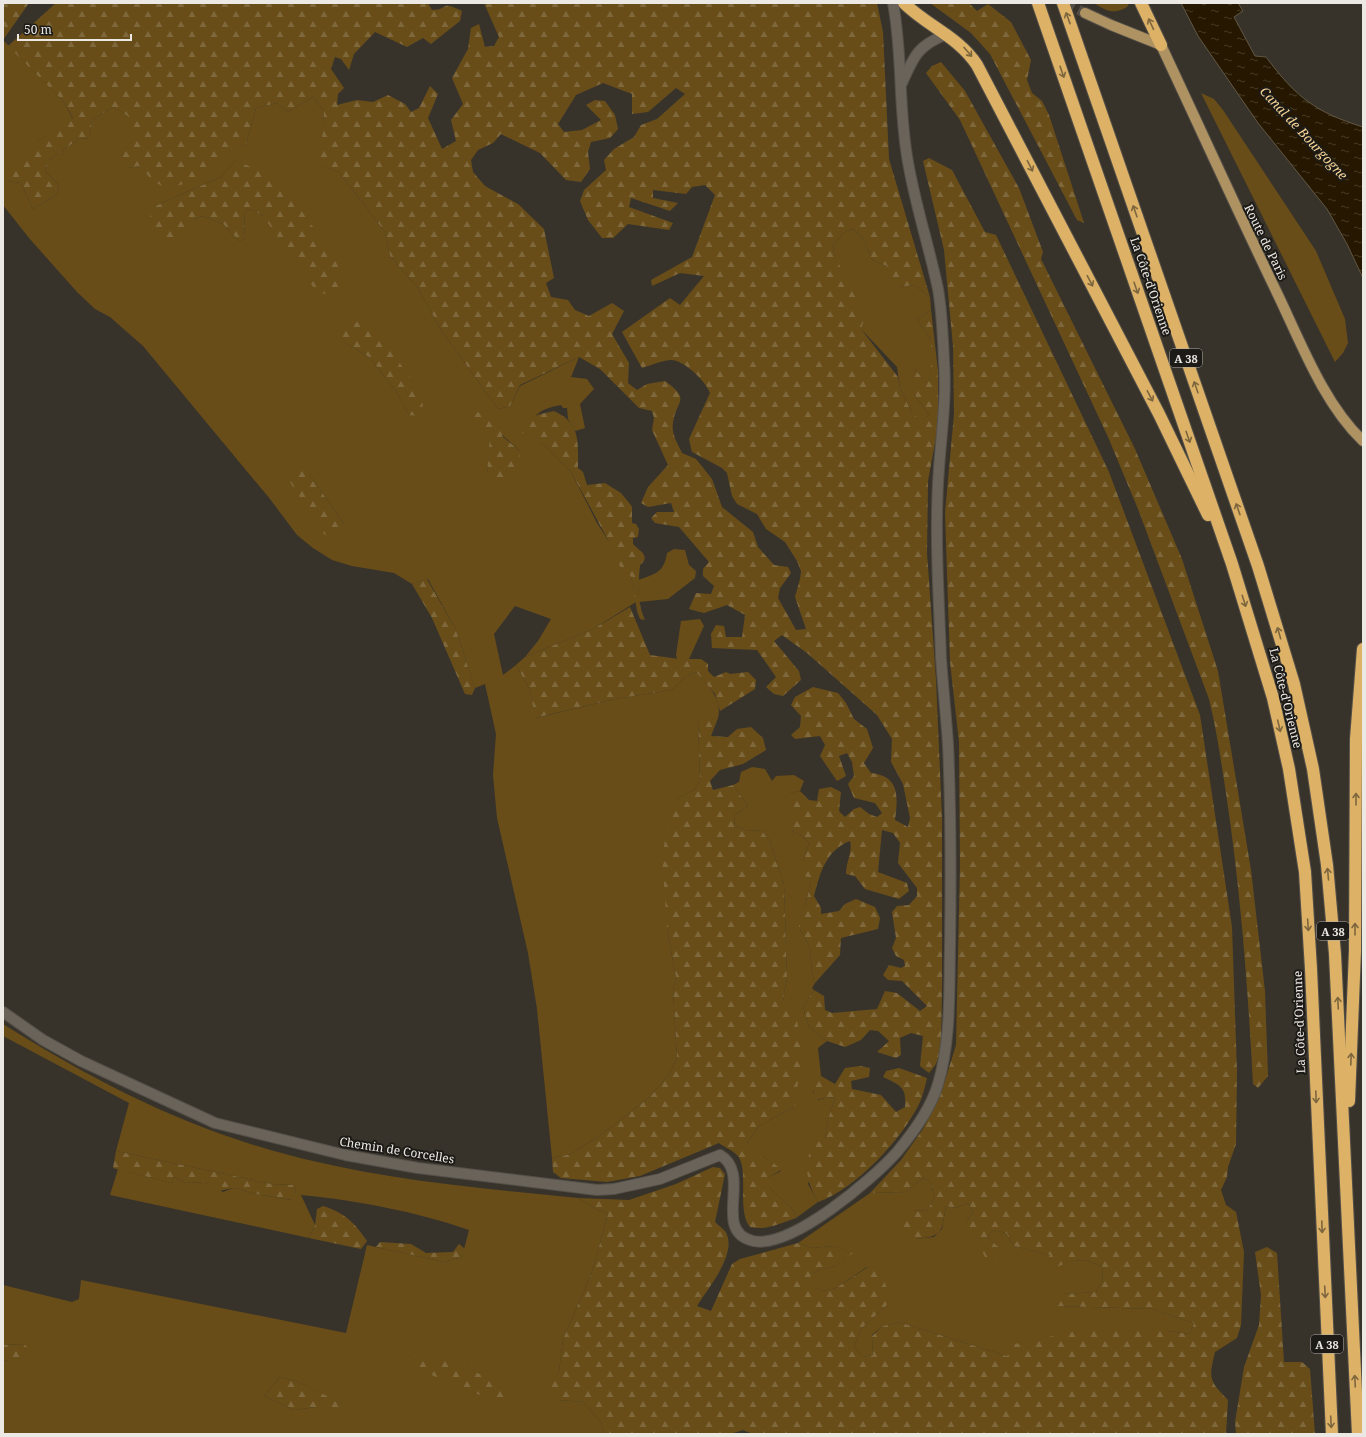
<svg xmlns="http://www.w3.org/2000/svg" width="1366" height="1437" font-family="'Noto Serif',serif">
  <defs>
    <pattern id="forest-firs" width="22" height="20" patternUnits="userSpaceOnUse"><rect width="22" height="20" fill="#684d19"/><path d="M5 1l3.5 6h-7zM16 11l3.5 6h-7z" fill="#7e673a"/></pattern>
    <pattern id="water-ripples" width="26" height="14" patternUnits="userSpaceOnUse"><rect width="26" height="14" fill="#261800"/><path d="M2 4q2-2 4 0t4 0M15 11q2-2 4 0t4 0" fill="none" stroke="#463a25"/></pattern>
  </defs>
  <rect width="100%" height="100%" fill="#38332a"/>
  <g fill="#684d19" fill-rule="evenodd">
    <path d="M1094,3h35l-2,4c-13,8 -21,4 -33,-4z"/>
    <path d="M3,40l60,61 10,18 -35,22 -30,40 13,2 12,26 24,-15 2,-9 -14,-14 4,-11 30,-21 11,-1 2,-18 21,-13 16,9 5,20 -13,20 7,12 11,-2 21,19 70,-30 7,-8 9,-3 10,-36 21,-5 11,9 25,-15 11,14 -3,54 18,7 46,60 5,24 28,32 23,42 57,79 12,-3 10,-20 59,-29 -8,20 16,2 7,10 -14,15 5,24 -10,3 -7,-12 -1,-11h-4l-2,-3c-22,4 -26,9 -38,28l21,12 27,27 26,51 34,53 5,26 -43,27 -68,28 13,-16 13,-22 -36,-13 -21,28 9,41 13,-10 14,25 6,28 79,-19 57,-9 13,-13 11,-5c12,14 27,27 22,46l-20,2 2,60 -5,9 -18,10 -10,129 9,50 -3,12 4,68 -7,15 -20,24 -48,37 -31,20 -19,4 -15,-149 -9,-56 -31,-135 -4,-43 3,-41 -11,-50 -10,4 -19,-58 -28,-51 -16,5 -18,-11 -42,-7 -20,-6 -19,-12 -16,-13 -27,-36 -127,-153 -33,-29 -15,-8 -18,-17 -48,-54 -26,-33zM236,160l27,56 -10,-6 -9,-1 1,30 -6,2 -16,-17 -21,-8 -8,4 -39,-14 66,-29zM377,331l32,84 -13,-24 -27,-34 -24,-14zM469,417l33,18 18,16 -33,24 4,-40zM307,471l37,53v9z"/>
    <polygon points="1201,93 1214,99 1223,110 1316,251 1345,319 1348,343 1343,353 1335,362"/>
    <polygon points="852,229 862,237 873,261 887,266 900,287 914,285 930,297 931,310 917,319 931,340 931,371 929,381 922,378 915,369 914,394 929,415 921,422 912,413 900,388 897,367 861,329 834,254 833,244 845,232"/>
    <path d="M674,549l11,1 4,15 7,6 -1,7 -27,21 -29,3 -1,-22c17,-6 26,-7 29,-27z"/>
    <polygon points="700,619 704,626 689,659 677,659 676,655 681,621"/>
    <path d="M752,767l13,2 7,12 4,-5 18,-1 10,6 -4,10 -10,2 2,38 9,4 8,8 -6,18 8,20 -6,25 -6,10v11l11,20 2,26 3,10 -3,5 2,2 -11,17 6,20 18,14 -9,7 3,28 -8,16 5,8 11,-3 6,1 -7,21 -3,20 -17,45 10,18 -22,16 -2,-7 -25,-24v-10l12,-6c-11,-15 -25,-12 -34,-28l12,-17 36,-20 -12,-105 4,-24 -3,-92 -14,-44 -8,-10 -17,-1 -10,-4 -1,-11 14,-9 -15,-21 6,-3 2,-10z"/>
    <path d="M3,1024c84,53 174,100 271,127 99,28 202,37 304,47l18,11 12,5 -17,61 -28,64 -4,33 -9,12 9,16 24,2 18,20 3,12h-601v-74l6,1 15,-17 -21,1v-60l69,17 7,-3 2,-19 265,53 21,-88 77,17 18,-5 7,-27c-51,-18 -114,-30 -168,-35l14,30 -6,13 -199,-43 8,-26 54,14 2,-6 12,6 19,-1 18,10 10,-4 7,1 10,4 41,7 5,-9 -3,-6 -21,-1 -156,-33 13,-48 -126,-67zM280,1377l16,4 53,26h-33l-22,3 -30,-14z"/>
    <path d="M923,1178l8,4 3,16 -7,13 -14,-1 2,29 19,-2 8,-8 4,-23 10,2 12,-5 5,8 -6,11 35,28 -15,-13 6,-7 13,3 8,13 36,9 -1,14c24,-8 30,-14 54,-2l-1,15 -6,10 -32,2 -6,12 95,3 41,14 -4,11 -23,-3 -160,25 -108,-34 -16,4 -11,9 1,20 -11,2 -8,-11 8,-18 24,-22 -19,-39 -31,21 -14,3 -18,-10 14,-11 17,-4 17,-13 -18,-7 -23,2 -13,-5 72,-50 36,-1z"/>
  </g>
  <g fill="url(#forest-firs)" fill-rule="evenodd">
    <polygon points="3,3 29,3 3,40"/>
    <path d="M56,3h372l4,7c18,0 6,-10 30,1l-2,10 -29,23 -8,-6 -16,9 -32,-15 -21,22 -5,16 -8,-11 -6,-2 -4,12 13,19 -6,6 -1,11 20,-5 16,2 15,-7 17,9 6,8 8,-4 11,-22 8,8 -10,24 14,31 14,-8 -5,-21 12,-16 -11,-26 16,-29 3,-21 8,-4 6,23 9,-1 5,-9 -15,-34h393l6,29 6,127 41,138 -16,-12 -14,2 -11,-7 -2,-14 -14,-5 -11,-24 -10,-8 -7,3 -12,12 1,10 31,63 -4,12 37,48 2,11 12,25 9,8 8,-6 -15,-21 -4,-20 5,-5 7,9 7,2 2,-9v-31l-14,-21 14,-9 7,61v55l-10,55 -1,72 9,127 6,138v170l-1,61 -5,15 -7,9 -9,-7 3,-30 -12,-3 -11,5 1,17 -5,3 -19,-6 12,-11 -11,-10 -8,-1 -9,10 -16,7 -18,-6 -18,-14 -6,-20 11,-17 10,6 1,14 7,3 45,-4 8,-18 12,2 23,18 7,-5 -25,-25 -14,-1 -5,-5 6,-10 12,3 4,-2 -1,-6 -8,-4 -4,-8 4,-10 -4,-26 5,-6 12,-1 8,-9v-8l-19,-25 2,-20 -7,-10 -11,-3 -4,42 29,11 2,8 -10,8 -34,-10 -10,-13 -9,-2c0,-13 7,-22 4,-33 -24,9 -30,32 -36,55l7,12v6l18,-3 6,-7 11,-5 19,8 5,11 -2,11 -37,9 -1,17 -25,28 -3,-10 -2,-26 -11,-20v-12l6,-9 6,-25 -9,-8 1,-12 6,-18 -8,-8 -9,-4 -3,-10 1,-28 10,-2 9,9 8,1 2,-12 12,-2 10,5 -2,19 6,6 9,-8 6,-2 9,7 8,3 5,-4 -7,-10 -21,-5 -6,-14 6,-8 -2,-14 -5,-9 -8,3 7,20 -9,5 -17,-25 5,-11 -5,-9 -25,3 -4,-4 9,-8 1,-11 -10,-11 4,-8 18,-10 25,6 8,10 8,16 13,10 6,19 -9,15 7,10c29,3 27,24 24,47l13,7 2,-9 -7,-34 -12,-22 1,-23 -15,-24 -70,-62 -25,-18 -8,6 25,30 2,9 -18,16 -9,-2 -8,-7 10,-10 -19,-27 -45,-2 -1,-14 5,-9 8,1 2,11h16l3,-22 -18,-10 -23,8 -15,-4 7,-16 15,1 3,-8 -11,-10v-7l6,-7 -30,-35 -24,-4 -4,-5 6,-6h17l-3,-9 -23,4 -7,-4 7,-16 20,-22 -16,-35 2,-12 -2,-7 -13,-3 -39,-39 -21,-12 -59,28 -10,21 -12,3 -57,-79 -23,-42 -28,-32 -5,-24 -46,-60 -19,-7 4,-54 -11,-14 -25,15 -11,-9 -21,5 -10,36c-10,3 -10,6 -17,12 -14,12 -51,38 -69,29 -7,-3 -15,-13 -21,-19l-11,2 -7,-2v-10l12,-20 -5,-20 -15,-9 -21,13 -2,18 -11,1 -30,21 -4,11 14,14 -2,9 -24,15 -12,-26 -13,-2 12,-23 18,-17 35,-23 -10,-17 -55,-55zM603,83l29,11v20l16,-2 28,-24 9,6 -28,25 -16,6 -7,12 -20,12 -10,11 2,10 -22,20 -4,11 8,19 14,18h11l15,-14 41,6 4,-7 -44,-16 2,-9 39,13 8,-8 -25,-5v-8l33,4 6,-7 13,-2 10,10 -23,62 -41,23 1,6 28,-13 24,3 -24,29 -10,-7 -48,34 20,36c9,-3 19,-7 28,-8 12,-2 37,22 40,33l-21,46 3,13 30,16 5,5 5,23 5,8 20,10 9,15 19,13 12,19 4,10 -1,8 -5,18 11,32 -10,1 -18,-32 2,-10 11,-15 -3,-6 -14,-2 -16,-18 -5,-15 -31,-25 -10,-28 -16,-20 -14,-6c-4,-9 -11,-19 -9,-30 3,-24 19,-22 -8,-42l-18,3 -10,6 -9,-7 1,-20 -17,-29 12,-23 -12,-8 -23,13 -14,-6 -7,-10 -17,-3 -5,-14 8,-5 -10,-49 -26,-25 -33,-18 -12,-14 -2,-12 7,-10 15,-7 8,-9 39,19 26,27 15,2 9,-13 -2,-17 3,-10 19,-4 8,-9 -3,-14 -10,-14 -10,-1 -9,5 15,15 -19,10 -18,2 -6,-8 18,-29z"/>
    <polygon points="930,3 969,3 977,11 988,4 1011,22 1031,60 1027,80 1032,93 1042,101 1049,115 1084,223 1077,220 990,54 971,33"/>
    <path d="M941,62l24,29 54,97 24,64 -2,7 94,190 47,110 36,112 33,199 14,121 3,85 -10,12 -5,-4c-5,-95 -12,-189 -26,-284 -5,-34 -10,-68 -18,-101l-71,-190 -30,-72 -148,-317 -34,-47 6,-7z"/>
    <path d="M929,158l23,12 33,62 11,3 113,237 91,243 32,212 5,145 -1,72 -8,23 -1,10 -6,13 5,15 10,7 8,40 -3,73 -4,13 -22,14c-6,26 -7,28 13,48l-2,34h-473l-10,-4 -13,4h-126l-3,-12 -18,-20 -24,-2 -13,-13 13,-15 4,-33 28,-64 17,-61 -12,-5 -18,-11 51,2 47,-16 37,-17 7,1 5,6 -10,48c3,3 7,6 10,9 14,21 -17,57 -28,75l14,5 21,-47 8,-5 58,-16 13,5 23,-2 19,7 -18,13 -17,4 -13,11 17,10 14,-3 32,-21 12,5 10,23 -4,11 -24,22 -8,18 8,11 11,-2 -1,-19 11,-10 16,-4 108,34 8,-12 67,-14 85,1 23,3 4,-11 -41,-14 -95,-3 -5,-6 11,-6 32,-2 6,-10 1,-15c-24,-12 -30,-6 -54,3l-5,-5 6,-10 -36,-9 -8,-13 -13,-3 -6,7 15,13 1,8 -8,4 -9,-3 -19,-37 6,-11 -5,-8 -12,5 -10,-2c-5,27 -2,30 -31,33l-16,-18 6,-10 8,-1 14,1 7,-13 -3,-16 -8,-4 -17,14 -36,1 31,-33 22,-31 19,-39 14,-45 4,-179 -1,-124 -9,-80 -5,-149 9,-99 -1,-68 -9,-96 -21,-89z"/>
    <path d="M236,160l21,10 31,22 48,67 10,29 -5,7 -7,2 -18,-6 -53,-75 -10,-6 -9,-1 1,30 -6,2 -16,-17 -21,-8 -8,4 -12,14 -18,7 -13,-7c-2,-11 -3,-19 4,-28l66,-29z"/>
    <polygon points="347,321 360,322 377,331 414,383 423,405 418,416 409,415 396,391 369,357 345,343 341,332"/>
    <path d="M485,409l20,18 -3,9 18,15c0,19 -8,24 -25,29l-8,-5 3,-40 -22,-18z"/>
    <path d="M554,411c27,12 24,32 24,57l5,4 4,13 18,-2 16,10 9,11 2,3v16l4,1 3,5 -1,8 -5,1v6c5,6 19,12 7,21 -2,20 -3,38 5,55l-5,-1 -3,-8 -6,-35 -8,-3 -16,-35 -36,-66 -27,-27 -22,-12c7,-19 15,-18 32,-22z"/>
    <polygon points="297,465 307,471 344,524 344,533 337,541 324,534 288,479 289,471"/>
    <polygon points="427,579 456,630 475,688 472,695 465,694 432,618 412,584"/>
    <polygon points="630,607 650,655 679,659 701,659 708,664 708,671 714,677 726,672 730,674 748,672 756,680 755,689 720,711 715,694 696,672 685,677 672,690 615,699 535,718 530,690 516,665 525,657 593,629"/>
    <path d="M718,718l-7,18 17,1 9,-8 14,-2 12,11 3,12 -23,14 -23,6 -10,11 3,9 20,-5 15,21 -14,9 1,11 10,4 17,1 8,10 14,44 3,92 -4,24 12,6 7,44 -7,55 -36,20 -12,17c9,15 23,14 34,27l-12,7v10l25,24 2,7c-15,5 -30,13 -46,9 -14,-17 0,-59 -13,-72 -5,-5 -13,-8 -18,-12l-79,33 -33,6 -46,-4 -8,-6 -1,-14 19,-4 31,-20 48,-37 20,-24 7,-15 -4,-68 3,-12 -9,-50 -5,-72 9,-46 6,-11 18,-10 5,-9 -2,-61z"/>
    <path d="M860,1066l10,2 -1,9 -18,4 1,8 29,6 15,17 9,-5c2,-20 -5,-22 -22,-30l3,-6 13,-3 28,10c-2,8 -4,17 -7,24 -17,36 -64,87 -102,100 -12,-22 -14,-34 -6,-58l13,-5 3,-20 7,-21 -5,-1 -15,3c-4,-8 1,-17 6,-24l14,8 10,-16z"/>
    <polygon points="116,1151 272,1184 293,1185 296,1191 292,1200 250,1193 240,1189 233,1188 219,1191 205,1182 186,1183 174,1177 172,1183 113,1168"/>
    <path d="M323,1206c22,7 31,16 44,35l-6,8 -52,-11 6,-13 2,-16z"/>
    <polygon points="380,1242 411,1244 426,1253 453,1252 459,1244 465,1249 462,1257 444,1262 376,1247"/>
    <polygon points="1267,1247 1277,1253 1284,1362 1302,1362 1310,1369 1315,1434 1236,1434 1235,1422 1244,1367 1259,1325 1261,1295 1255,1252"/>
    <path d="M24,1344l9,8c-9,7 -18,11 -30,8v-15z"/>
    <polygon points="419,1356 453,1361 514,1391 499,1401 465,1390 459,1386 414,1368 406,1358"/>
    <polygon points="280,1377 296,1381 350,1407 316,1407 294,1410 264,1396"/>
  </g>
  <path fill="url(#water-ripples)" stroke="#615744" d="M1181,3h57l5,8 -9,6 21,39 11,1c30,40 49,55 97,70v151l-16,-34 -20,-35 -69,-86 -60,-87z"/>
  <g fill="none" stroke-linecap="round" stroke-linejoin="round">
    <polyline stroke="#534e46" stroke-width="10" stroke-dasharray="10 5" stroke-linecap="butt" points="1065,3 1085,13"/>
    <defs>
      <g id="minor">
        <path d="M902,83c12,-27 15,-37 45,-49"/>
        <path d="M3,1012l40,28 38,21 134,62 130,32 73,13 179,22 17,-1 46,-10 60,-24c33,19 -9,76 33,86 38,8 119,-61 144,-89 16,-19 34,-44 41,-68 13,-43 11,-92 12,-137 1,-67 1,-135 -2,-203 -2,-29 -5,-57 -7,-86 -2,-58 -6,-116 -3,-174 2,-42 9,-82 6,-123 -1,-24 -2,-49 -6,-72 -9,-43 -23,-85 -30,-127 -10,-53 -5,-107 -15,-159"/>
      </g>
      <path id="major" d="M1085,13l26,12 50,20c39,83 77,167 117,250 23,48 46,109 85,146"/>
      <g id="highway">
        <path d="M904,3c23,23 55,34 73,62l182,349 49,101"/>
        <polyline points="1038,3 1232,564 1273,698 1289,769 1305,872 1311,969 1332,1434"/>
        <polyline points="1063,3 1258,566 1294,684 1313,769 1327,865 1335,954 1358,1434"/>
        <polyline points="1141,3 1161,45"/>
        <polyline points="1349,1101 1355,951 1356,739 1363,649"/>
      </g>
    </defs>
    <use href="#minor" stroke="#545049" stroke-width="12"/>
    <use href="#major" stroke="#545049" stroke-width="12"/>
    <use href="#highway" stroke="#545049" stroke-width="14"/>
    <use href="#minor" stroke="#69635a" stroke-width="10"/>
    <use href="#major" stroke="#af9261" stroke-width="10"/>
    <use href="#highway" stroke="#ddb266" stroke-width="12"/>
  </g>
  <defs><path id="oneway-shaft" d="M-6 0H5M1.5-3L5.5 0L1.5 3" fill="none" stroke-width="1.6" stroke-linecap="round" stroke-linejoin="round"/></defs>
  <g stroke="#7d663e">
    <use href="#oneway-shaft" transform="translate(1068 18) rotate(-110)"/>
    <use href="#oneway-shaft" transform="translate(1151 24) rotate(-115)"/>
    <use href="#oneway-shaft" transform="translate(968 52) rotate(49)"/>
    <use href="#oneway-shaft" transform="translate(1062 72) rotate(71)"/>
    <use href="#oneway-shaft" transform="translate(1030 166) rotate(63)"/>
    <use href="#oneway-shaft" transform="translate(1135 211) rotate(-109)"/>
    <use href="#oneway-shaft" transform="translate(1090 281) rotate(62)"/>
    <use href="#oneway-shaft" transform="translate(1136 288) rotate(71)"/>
    <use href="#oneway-shaft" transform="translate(1196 387) rotate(-109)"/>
    <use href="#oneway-shaft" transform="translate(1150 396) rotate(62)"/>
    <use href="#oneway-shaft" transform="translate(1188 437) rotate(71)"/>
    <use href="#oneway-shaft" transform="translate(1238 509) rotate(-109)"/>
    <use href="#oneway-shaft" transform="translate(1244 601) rotate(72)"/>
    <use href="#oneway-shaft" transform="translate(1279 633) rotate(-106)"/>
    <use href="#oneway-shaft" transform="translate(1279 726) rotate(77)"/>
    <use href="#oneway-shaft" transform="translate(1356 799) rotate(-90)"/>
    <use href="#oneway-shaft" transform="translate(1328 874) rotate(-95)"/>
    <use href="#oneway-shaft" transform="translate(1308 925) rotate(86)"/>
    <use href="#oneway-shaft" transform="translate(1355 929) rotate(-90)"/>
    <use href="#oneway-shaft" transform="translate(1338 1003) rotate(-93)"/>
    <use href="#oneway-shaft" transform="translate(1351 1059) rotate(-88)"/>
    <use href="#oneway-shaft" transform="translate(1316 1097) rotate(88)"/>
    <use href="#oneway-shaft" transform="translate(1322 1227) rotate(88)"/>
    <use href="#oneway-shaft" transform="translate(1325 1292) rotate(87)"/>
    <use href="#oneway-shaft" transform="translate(1355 1381) rotate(-93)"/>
    <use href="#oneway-shaft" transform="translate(1331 1422) rotate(87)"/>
  </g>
  <g text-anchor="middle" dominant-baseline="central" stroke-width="4" stroke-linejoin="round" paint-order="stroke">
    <g fill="#1d1b17" stroke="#aeaba6" stroke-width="1">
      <rect x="1170" y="349" width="32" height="18" rx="3"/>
      <rect x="1317" y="922" width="32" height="18" rx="3"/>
      <rect x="1311" y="1335" width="32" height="18" rx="3"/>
    </g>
    <g font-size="11" font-weight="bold" fill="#ece9e4">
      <text x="1186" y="358">A 38</text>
      <text x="1333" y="931">A 38</text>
      <text x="1327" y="1344">A 38</text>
    </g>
    <g font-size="12" fill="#ece9e4" stroke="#1d1b17">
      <text transform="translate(1266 242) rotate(64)">Route de Paris</text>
      <text transform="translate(1151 286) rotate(71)">La Côte-d'Orienne</text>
      <text transform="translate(1286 698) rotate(76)">La Côte-d'Orienne</text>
      <text transform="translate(1299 1022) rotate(-92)">La Côte-d'Orienne</text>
      <text transform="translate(397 1150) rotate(9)">Chemin de Corcelles</text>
    </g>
    <g font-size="13" font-style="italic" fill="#fbd798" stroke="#1d1b17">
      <text transform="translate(1304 133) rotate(47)">Canal de Bourgogne</text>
    </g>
  </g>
  <rect width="1366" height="1437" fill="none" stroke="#ece9e4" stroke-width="8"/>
  <path d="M18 34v6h113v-6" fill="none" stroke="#ece9e4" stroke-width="2"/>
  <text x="24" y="34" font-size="12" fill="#ece9e4" stroke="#1d1b17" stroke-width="3" paint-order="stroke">50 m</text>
</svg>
